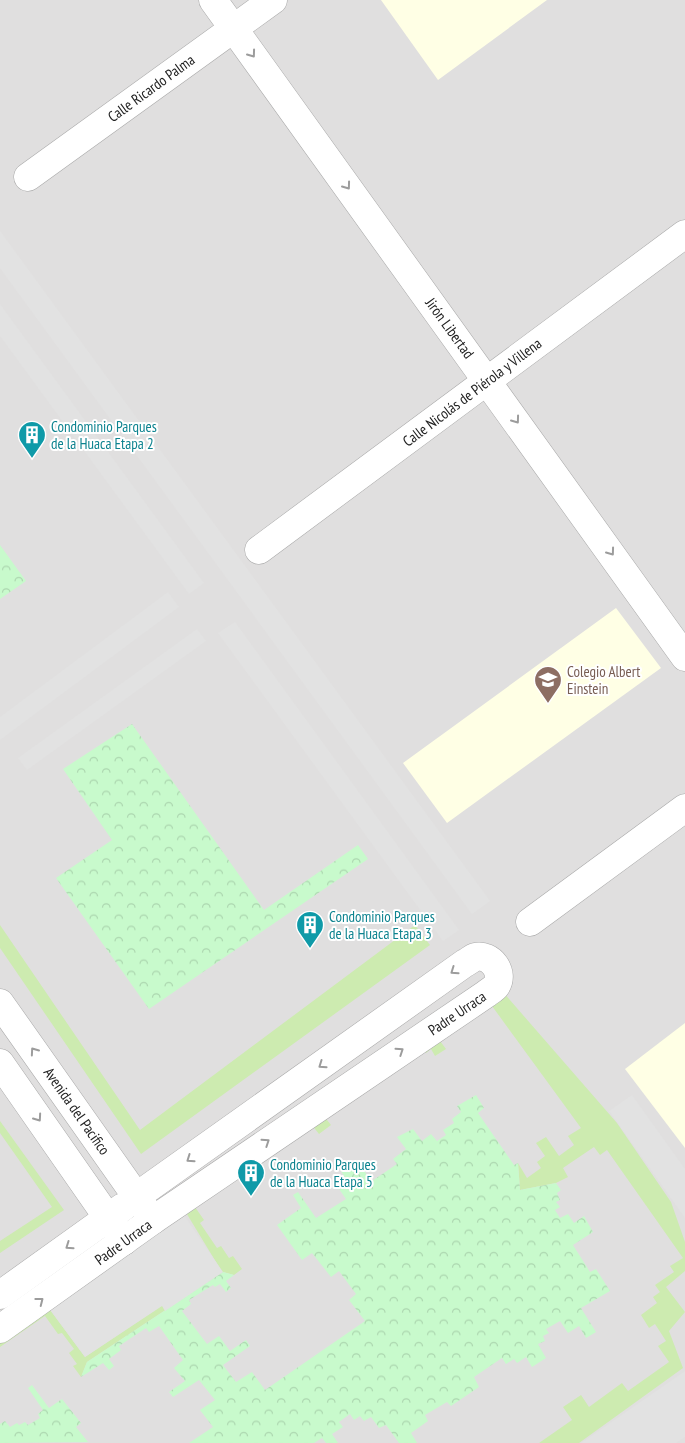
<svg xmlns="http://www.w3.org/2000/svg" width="685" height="1443" font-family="'PT Sans Narrow',sans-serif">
  <defs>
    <pattern id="park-crowns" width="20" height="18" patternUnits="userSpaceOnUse" patternTransform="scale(1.25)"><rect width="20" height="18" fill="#c8facc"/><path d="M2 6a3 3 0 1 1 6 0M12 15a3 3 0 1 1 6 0" fill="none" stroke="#acd6af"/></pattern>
  </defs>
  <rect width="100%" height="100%" fill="#f2efe9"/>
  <rect fill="#e0dfdf" x="0" y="0" width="685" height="1443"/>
  <g fill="#ffffe5">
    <polygon points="381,0 547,0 438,80"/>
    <polygon points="616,608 661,668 447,823 403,763"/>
    <polygon points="685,1023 685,1148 625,1069"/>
  </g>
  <g fill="#cdebb0">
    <polygon points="0,925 140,1130 415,925 430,945 141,1154 0,948"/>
    <polygon points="489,976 617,1123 671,1202 685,1242 685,1271 666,1287 685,1312 669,1331 683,1368 579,1443 539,1443 572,1420 563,1407 581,1395 589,1407 622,1383 628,1391 669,1362 658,1346 666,1341 655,1324 649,1328 641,1315 657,1303 653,1297 660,1292 655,1285 674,1272 670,1266 683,1258 607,1150 600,1155 594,1147 563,1168 568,1177 556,1183 520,1190 518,1163 527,1178 541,1168 537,1162 545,1156 536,1143 546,1137 559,1156 574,1145 568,1136 581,1128 492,1006 440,1041 446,1049 435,1056 431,1049 426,1053 422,1048 323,1115 331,1125 319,1134 311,1124 195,1207 204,1220 200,1223 217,1248 221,1246 229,1258 233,1256 242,1269 234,1275 223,1272 87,1362 81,1377 73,1366 77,1364 69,1353 74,1349 62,1333 58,1334 45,1316 0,1347 0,1329 42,1299 85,1357 219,1267 179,1201"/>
    <polygon points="0,1121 64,1210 0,1253 0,1241 52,1207 0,1133"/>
  </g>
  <g fill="url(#park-crowns)">
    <polygon points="0,545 26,581 0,599"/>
    <polygon points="132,724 264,910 358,845 368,859 149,1009 56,878 112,840 63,769"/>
    <polygon points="476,1095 484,1108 478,1113 514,1165 518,1163 520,1190 556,1183 561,1190 557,1193 560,1200 556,1202 560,1207 555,1210 560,1218 568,1214 574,1223 584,1216 593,1232 573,1245 590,1272 596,1269 610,1291 581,1308 596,1332 586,1338 579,1326 568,1333 560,1321 546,1329 549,1333 543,1336 545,1341 538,1344 546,1358 532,1367 526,1357 517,1363 514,1359 506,1364 502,1358 474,1377 479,1387 451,1406 447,1402 425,1415 428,1421 411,1433 417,1443 399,1443 386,1425 379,1428 371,1417 364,1421 360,1416 354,1420 350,1414 339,1422 343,1427 332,1434 338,1443 326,1443 322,1438 314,1443 189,1443 213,1427 200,1410 215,1400 199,1380 173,1397 169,1392 185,1381 174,1368 183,1360 159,1326 149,1332 146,1328 119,1346 121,1350 109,1359 114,1366 109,1370 103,1363 81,1377 87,1362 223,1272 234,1275 226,1281 231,1288 226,1292 220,1284 215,1287 213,1285 189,1300 191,1304 182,1311 207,1344 219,1336 230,1351 246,1340 250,1346 223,1365 236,1382 252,1372 265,1390 365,1321 349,1300 356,1294 339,1271 331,1277 312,1253 302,1260 277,1225 301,1208 293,1195 298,1192 316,1218 346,1199 339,1189 348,1182 341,1171 356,1161 372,1181 397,1164 393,1159 406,1149 397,1137 413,1129 422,1141 431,1134 437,1141 446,1135 443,1130 454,1123 452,1119 461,1112 457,1106"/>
    <polygon points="32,1385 49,1408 62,1399 81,1423 76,1427 88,1442 0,1443 0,1424 5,1421 10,1427 17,1423 19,1425 25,1422 28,1425 40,1418 38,1414 43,1410 28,1388"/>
  </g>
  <g fill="#e2e2e2">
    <polygon points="0,231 490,901 472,914 0,268"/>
    <polygon points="0,304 204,583 189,594 0,336"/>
    <polygon points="168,592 179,607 0,740 0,717"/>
    <polygon points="235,622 459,930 443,941 218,633"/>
    <polygon points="197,629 206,641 27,770 18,758"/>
    <polygon points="632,1095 685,1169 685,1218 609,1111"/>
    <polygon points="173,1199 223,1272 165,1311 162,1306 85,1357 42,1299"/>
    <polygon points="685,1371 685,1437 676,1443 581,1443"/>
  </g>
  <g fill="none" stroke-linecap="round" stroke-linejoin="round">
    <defs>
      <g id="minor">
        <polyline points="28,177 273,0"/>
        <polyline points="259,550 685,234"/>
        <polyline points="530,922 685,808"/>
        <path d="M137,1196l328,-233c3,-1 7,-5 10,-6 16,-4 30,16 21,29 -2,3 -8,6 -10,8l-333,226"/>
      </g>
      <g id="tertiary">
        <polyline points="213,0 685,657"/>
        <polyline points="0,1003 153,1220 0,1329"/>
        <polyline points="0,1063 124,1241"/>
        <polyline points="0,1295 123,1207"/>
      </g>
    </defs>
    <use href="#minor" stroke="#a9a9a9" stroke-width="29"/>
    <use href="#tertiary" stroke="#a9a9a9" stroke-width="29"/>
    <use href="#minor" stroke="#fff" stroke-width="28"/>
    <use href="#tertiary" stroke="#fff" stroke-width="28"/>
  </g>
  <defs><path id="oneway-chevron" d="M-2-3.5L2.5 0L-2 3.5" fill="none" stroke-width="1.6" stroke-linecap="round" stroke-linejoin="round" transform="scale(1.25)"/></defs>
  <g stroke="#9c9c9c">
    <use href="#oneway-chevron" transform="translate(252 54) rotate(54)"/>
    <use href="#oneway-chevron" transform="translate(347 186) rotate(54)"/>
    <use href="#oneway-chevron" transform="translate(516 420) rotate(54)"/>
    <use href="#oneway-chevron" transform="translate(611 552) rotate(54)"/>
    <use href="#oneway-chevron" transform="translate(454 971) rotate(145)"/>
    <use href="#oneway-chevron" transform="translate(34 1051) rotate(-125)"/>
    <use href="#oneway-chevron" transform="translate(400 1051) rotate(-34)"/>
    <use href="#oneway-chevron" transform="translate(322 1065) rotate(145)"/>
    <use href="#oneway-chevron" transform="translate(38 1118) rotate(55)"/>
    <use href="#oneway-chevron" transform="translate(266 1142) rotate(-34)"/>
    <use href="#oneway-chevron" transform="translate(190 1159) rotate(145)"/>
    <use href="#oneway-chevron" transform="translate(69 1246) rotate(145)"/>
    <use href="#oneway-chevron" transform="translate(40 1301) rotate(-38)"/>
  </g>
  <defs>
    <symbol id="building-pin" viewBox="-11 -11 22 30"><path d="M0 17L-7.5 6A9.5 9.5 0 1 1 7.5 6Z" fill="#0f9aa8" stroke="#fff"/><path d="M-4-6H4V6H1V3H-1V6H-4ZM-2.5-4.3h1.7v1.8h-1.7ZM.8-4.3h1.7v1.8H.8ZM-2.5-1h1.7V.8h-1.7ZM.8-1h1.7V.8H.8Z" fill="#fff"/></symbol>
    <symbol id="school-pin" viewBox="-11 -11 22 30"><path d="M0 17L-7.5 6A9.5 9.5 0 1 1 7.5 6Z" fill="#8d6e63" stroke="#fff"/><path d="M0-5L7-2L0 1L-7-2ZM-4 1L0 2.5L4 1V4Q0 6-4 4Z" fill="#fff"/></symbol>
  </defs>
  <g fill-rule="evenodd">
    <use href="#building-pin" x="16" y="419" width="32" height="43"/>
    <use href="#school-pin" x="532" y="664" width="32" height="43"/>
    <use href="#building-pin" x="294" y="909" width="32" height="43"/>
    <use href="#building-pin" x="235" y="1157" width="32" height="43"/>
  </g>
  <g text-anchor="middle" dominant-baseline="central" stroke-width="4" stroke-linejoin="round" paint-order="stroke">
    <g font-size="15" fill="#222" stroke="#fff">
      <text transform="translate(151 88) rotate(-36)">Calle Ricardo Palma</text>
      <text transform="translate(450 328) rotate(54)">Jirón Libertad</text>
      <text transform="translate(472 392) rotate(-37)">Calle Nicolás de Piérola y Villena</text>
      <text transform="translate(457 1013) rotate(-34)">Padre Urraca</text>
      <text transform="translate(77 1111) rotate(55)">Avenida del Pacifico</text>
      <text transform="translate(123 1242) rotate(-36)">Padre Urraca</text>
    </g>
    <g font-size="15" fill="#0d838f" stroke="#fff" text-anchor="start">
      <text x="51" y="426">Condominio Parques<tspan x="51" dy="17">de la Huaca Etapa 2</tspan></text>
      <text x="329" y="916">Condominio Parques<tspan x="329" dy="17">de la Huaca Etapa 3</tspan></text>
      <text x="270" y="1164">Condominio Parques<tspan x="270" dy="17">de la Huaca Etapa 5</tspan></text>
    </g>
    <g font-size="15" fill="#785e54" stroke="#fff" text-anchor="start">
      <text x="567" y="671">Colegio Albert<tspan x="567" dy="17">Einstein</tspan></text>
    </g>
  </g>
</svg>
